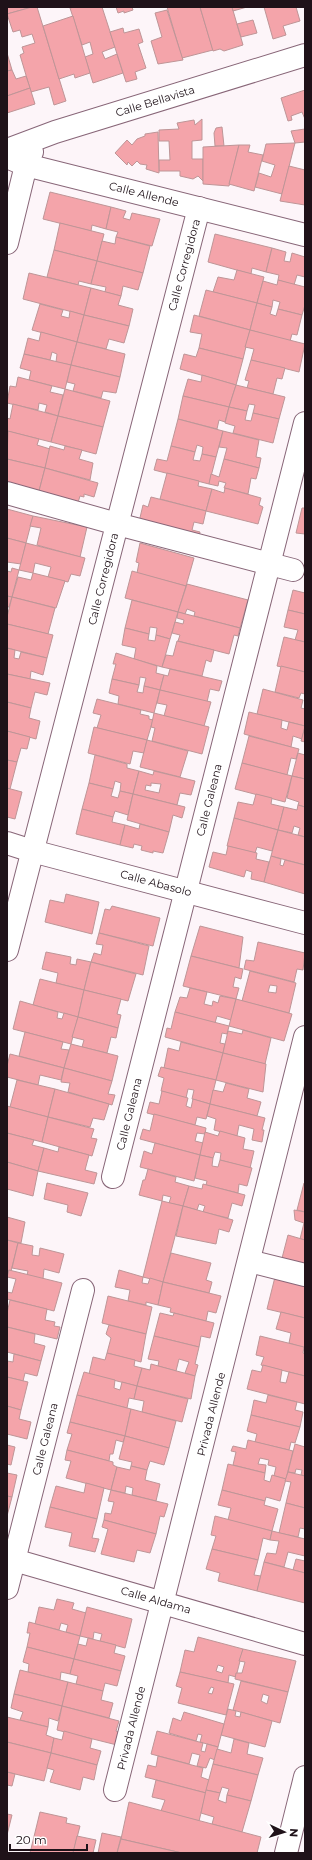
<svg xmlns="http://www.w3.org/2000/svg" width="312" height="1860" font-family="Montserrat,sans-serif">
  <rect width="100%" height="100%" fill="#fdf5f9"/>
  <g fill="#f4a4aa" stroke="#be9597" fill-rule="evenodd">
    <polygon points="7,7 32,7 7,14"/>
    <polygon points="32,7 37,7 66,101 54,105 49,87 31,92 20,55 24,53 22,47 35,43 32,34 22,37 20,30 13,32 7,14"/>
    <polygon points="75,7 102,7 115,47 102,52 105,59 117,54 123,73 93,83 85,57 93,54 90,42 82,45 70,8"/>
    <polygon points="116,7 132,7 133,10 124,13 124,11 118,13"/>
    <polygon points="167,7 200,7 213,50 182,58"/>
    <polygon points="200,7 232,7 243,45 224,51 220,49 213,51"/>
    <polygon points="232,7 247,7 233,11"/>
    <polygon points="264,7 296,7 300,21 283,26 286,35 273,39"/>
    <polygon points="167,10 183,60 158,64 151,41 162,37 155,13"/>
    <polygon points="73,16 90,73 75,78 74,74 59,79 43,26"/>
    <polygon points="253,20 257,33 241,37 237,24"/>
    <polygon points="123,28 124,33 139,29 143,42 138,44 146,68 135,72 137,79 126,82 110,32"/>
    <polygon points="7,53 12,70 7,71"/>
    <polygon points="12,70 16,79 26,76 30,88 7,96 7,71"/>
    <polygon points="30,88 35,104 7,113 7,96"/>
    <polygon points="305,90 305,119 302,112 291,116 292,120 288,121 281,98"/>
    <polygon points="202,119 202,140 192,141 192,159 203,159 203,181 198,176 193,179 180,176 180,171 159,171 159,160 170,160 169,141 159,141 159,130 179,129 177,123 194,120 195,125"/>
    <polygon points="222,127 224,146 215,146 214,133 216,128"/>
    <polygon points="305,129 305,142 295,143 291,131"/>
    <polygon points="158,132 159,173 146,169 147,165 140,164 137,161 132,166 128,162 127,165 115,153 127,140 132,145 137,139 145,136 145,134"/>
    <polygon points="295,143 282,194 255,187 259,173 271,177 275,165 262,161 266,144"/>
    <polygon points="239,145 229,186 203,184 203,147"/>
    <polygon points="239,145 250,145 248,152 263,155 254,191 229,184"/>
    <polygon points="289,166 305,170 305,205 280,201"/>
    <polygon points="50,192 111,207 106,229 92,225 91,231 43,219"/>
    <polygon points="111,207 126,211 123,218 130,220 132,213 160,219 152,246 116,237 118,232 106,229"/>
    <polygon points="60,223 104,234 97,261 54,250"/>
    <polygon points="215,234 272,248 266,272 252,268 251,274 208,262"/>
    <polygon points="116,237 150,246 143,273 97,261 102,241 115,244"/>
    <polygon points="272,248 286,252 284,261 290,262 292,253 305,257 305,277 297,275 294,285 278,280 279,275 266,272"/>
    <polygon points="54,250 97,261 91,284 79,281 78,285 47,277"/>
    <polygon points="97,261 143,273 138,290 123,286 121,296 105,292 106,287 91,284"/>
    <polygon points="237,270 264,277 257,303 213,292 218,277 234,280"/>
    <polygon points="29,273 91,288 84,315 23,299"/>
    <polygon points="278,280 305,287 305,305 302,315 278,309 280,302 273,300 272,307 257,303 263,281 277,285"/>
    <polygon points="91,288 121,296 118,305 133,309 129,326 84,315"/>
    <polygon points="206,290 257,303 250,330 199,316"/>
    <polygon points="257,303 272,307 270,314 276,316 278,309 302,315 297,335 292,334 290,341 250,330"/>
    <polygon points="40,304 63,310 61,316 69,318 70,311 84,315 77,342 32,330"/>
    <polygon points="84,315 129,326 124,343 109,339 106,349 77,342"/>
    <polygon points="194,315 250,330 243,359 199,348 202,334 190,332"/>
    <polygon points="250,330 305,344 299,372 251,360 254,349 245,347"/>
    <polygon points="41,332 77,342 71,365 56,362 57,354 52,352 50,360 24,354 28,338 39,341"/>
    <polygon points="77,342 125,354 120,377 71,365"/>
    <polygon points="199,348 243,359 236,385 180,369 184,354 196,357"/>
    <polygon points="24,354 71,365 65,389 29,380 31,371 20,368"/>
    <polygon points="251,360 285,368 282,379 277,378 273,394 247,388 249,381 245,380"/>
    <polygon points="71,365 120,377 116,393 103,391 101,398 73,391 75,384 67,382"/>
    <polygon points="202,375 236,385 229,407 183,396 188,379 201,382"/>
    <polygon points="18,377 52,386 50,392 63,395 58,416 45,412 47,405 39,403 38,410 7,403 10,386 16,387"/>
    <polygon points="236,385 285,397 279,419 253,413 255,405 249,404 247,411 229,407"/>
    <polygon points="65,389 110,401 103,427 58,416"/>
    <polygon points="183,396 229,407 225,422 219,420 217,429 178,419"/>
    <polygon points="13,404 58,416 51,442 7,431 7,418 10,419"/>
    <polygon points="229,407 247,411 245,420 251,421 253,413 279,419 273,443 233,433 235,426 225,423"/>
    <polygon points="58,416 103,427 96,454 51,442"/>
    <polygon points="178,419 223,431 216,457 202,454 203,447 197,445 195,452 171,446"/>
    <polygon points="8,431 39,439 37,445 50,449 45,468 7,459"/>
    <polygon points="223,431 259,440 256,457 261,458 259,468 224,459 227,448 219,447"/>
    <polygon points="50,446 64,450 65,446 82,450 79,459 93,463 90,480 45,468"/>
    <polygon points="171,446 195,452 193,460 200,461 202,454 216,457 209,484 154,470 157,459 167,461"/>
    <polygon points="7,459 45,468 39,491 7,487"/>
    <polygon points="224,459 259,468 256,479 251,478 248,494 224,488 226,483 219,481 218,486 209,484 211,474 219,477"/>
    <polygon points="45,468 98,483 94,497 84,494 84,497 80,496 77,506 38,495"/>
    <polygon points="167,473 199,481 198,486 212,489 206,511 160,499"/>
    <polygon points="225,488 261,498 259,505 263,507 258,524 206,511 212,489 224,493"/>
    <polygon points="151,497 206,511 203,524 194,522 192,530 200,532 199,538 139,522 143,505 148,507"/>
    <polygon points="302,508 305,508 305,534 296,533"/>
    <polygon points="7,509 33,516 26,543 7,538"/>
    <polygon points="33,516 87,527 80,557 37,545 41,528 30,526"/>
    <polygon points="7,538 26,543 21,564 7,562 7,563"/>
    <polygon points="26,543 85,558 80,576 71,574 68,582 48,577 51,567 35,563 33,573 19,570"/>
    <polygon points="140,543 194,558 186,586 137,573 139,563 136,562"/>
    <polygon points="12,568 19,570 12,597 7,596 7,571 11,572"/>
    <polygon points="132,571 186,586 178,612 125,598"/>
    <polygon points="33,573 65,581 56,608 12,597 18,577 31,580"/>
    <polygon points="187,584 248,600 240,628 194,616 195,612 187,609 185,614 178,612"/>
    <polygon points="293,590 305,593 305,614 288,610"/>
    <polygon points="7,596 12,597 9,607 7,607"/>
    <polygon points="12,597 55,608 48,634 7,624 7,617"/>
    <polygon points="132,600 178,612 170,639 156,635 157,628 150,627 149,634 125,628"/>
    <polygon points="288,610 305,614 305,642 295,640 298,630 284,627"/>
    <polygon points="178,612 240,628 238,636 234,635 229,654 178,641 180,635 172,633 175,622 183,624 184,620 177,618"/>
    <polygon points="7,624 53,635 47,658 7,648"/>
    <polygon points="125,628 149,634 148,640 155,641 156,635 170,639 162,667 134,659 136,648 122,645"/>
    <polygon points="284,637 305,642 305,672 277,666"/>
    <polygon points="177,641 214,650 211,662 206,660 202,676 162,667 166,655 173,656"/>
    <polygon points="7,648 15,650 14,658 19,659 21,652 47,658 43,675 31,671 30,679 7,674"/>
    <polygon points="116,653 157,666 156,673 164,675 160,690 144,686 146,678 140,677 139,685 112,679 116,664 113,664"/>
    <polygon points="281,666 305,672 305,694 301,693 299,698 275,692"/>
    <polygon points="170,669 222,681 219,691 210,689 207,702 160,690 164,675 168,676"/>
    <polygon points="7,674 50,683 47,695 35,692 31,708 7,702"/>
    <polygon points="112,679 139,685 137,692 143,693 144,686 160,690 154,713 118,704 119,696 109,693"/>
    <polygon points="263,689 303,700 301,708 305,709 305,726 257,714"/>
    <polygon points="160,690 211,702 204,726 164,716 167,705 157,703"/>
    <polygon points="97,699 141,710 140,714 149,716 149,719 153,720 147,740 97,728 101,715 93,713"/>
    <polygon points="7,702 31,708 29,718 40,721 36,739 7,731"/>
    <polygon points="249,712 282,720 281,728 287,730 289,722 305,726 302,739 293,736 291,747 244,734"/>
    <polygon points="154,713 209,727 202,754 152,741 155,728 151,727"/>
    <polygon points="94,727 147,740 144,753 133,751 130,764 88,753"/>
    <polygon points="305,727 305,742 301,741"/>
    <polygon points="7,731 30,737 27,749 21,748 17,762 7,760"/>
    <polygon points="249,736 299,749 296,759 291,758 287,775 242,763"/>
    <polygon points="147,740 188,751 180,777 140,767"/>
    <polygon points="298,753 305,755 305,779 292,776"/>
    <polygon points="95,755 127,764 127,768 139,771 133,794 120,791 121,783 115,781 113,789 89,783"/>
    <polygon points="7,760 17,762 10,789 7,788"/>
    <polygon points="242,763 292,776 285,802 235,789"/>
    <path d="M139,771l14,4 1,-4 41,10 -4,14 -11,-2 -3,12 -44,-11zM151,783l10,1 -2,9 -14,-3 1,-5 5,1z"/>
    <polygon points="292,776 305,779 305,807 298,805 299,802 287,798"/>
    <polygon points="89,783 113,789 111,796 118,798 120,791 133,794 128,815 115,811 113,817 82,809"/>
    <polygon points="7,788 22,792 15,819 7,817"/>
    <polygon points="133,794 185,807 182,818 173,815 169,832 127,820"/>
    <polygon points="256,794 272,798 271,804 284,807 278,830 234,818 238,802 253,805"/>
    <polygon points="298,805 305,807 305,837 298,835 300,828 294,826 292,833 278,830 284,807 297,810"/>
    <polygon points="82,809 113,817 112,822 125,825 120,845 76,834"/>
    <polygon points="234,818 278,830 272,851 257,847 255,853 227,846"/>
    <polygon points="140,824 169,832 163,853 153,851 153,853 141,850 142,846 134,844 133,848 120,845 125,825 139,829"/>
    <polygon points="278,830 305,837 305,865 271,856"/>
    <polygon points="228,846 257,853 256,859 269,862 264,882 251,879 252,872 246,870 244,877 209,867 213,852 226,855"/>
    <polygon points="271,856 281,859 280,865 283,866 285,860 305,865 305,894 264,882"/>
    <polygon points="66,894 99,902 92,934 45,922 50,900 64,903"/>
    <polygon points="112,906 160,918 153,946 99,933 105,909 110,910"/>
    <polygon points="200,926 243,937 239,968 191,956"/>
    <polygon points="99,933 149,946 143,975 91,962 94,953 101,955 103,945 96,944"/>
    <polygon points="258,942 305,953 303,970 297,969 294,982 244,969 246,960 254,961"/>
    <polygon points="46,952 71,957 70,964 76,965 77,959 91,962 84,990 56,983 58,973 42,969"/>
    <polygon points="191,956 243,969 241,979 235,977 233,987 239,988 236,999 183,986"/>
    <polygon points="91,962 136,974 128,1001 84,990"/>
    <path d="M250,971l46,12 -7,30 -47,-12zM270,985l7,1 -1,7 -8,-1z"/>
    <polygon points="40,979 84,990 78,1017 33,1005"/>
    <polygon points="190,988 207,992 204,1004 212,1006 213,1001 218,1003 220,996 236,999 231,1020 217,1016 215,1023 175,1012 180,997 187,998"/>
    <polygon points="84,990 121,999 117,1014 121,1015 118,1028 78,1017"/>
    <polygon points="236,999 292,1014 284,1041 229,1026"/>
    <polygon points="20,1001 58,1012 57,1018 62,1019 64,1013 78,1017 71,1044 13,1029"/>
    <polygon points="175,1012 229,1026 227,1034 222,1033 220,1043 225,1044 223,1053 165,1037 167,1028 171,1029"/>
    <polygon points="78,1017 118,1028 116,1038 111,1037 107,1053 82,1047 84,1040 72,1037"/>
    <polygon points="243,1030 271,1038 265,1064 223,1053 228,1031 242,1034"/>
    <polygon points="25,1032 63,1042 61,1049 69,1050 64,1068 19,1056"/>
    <polygon points="181,1042 223,1053 216,1080 164,1068 168,1048 179,1051"/>
    <polygon points="71,1044 118,1056 112,1081 64,1068"/>
    <polygon points="223,1053 266,1064 263,1092 216,1080"/>
    <polygon points="10,1054 64,1068 61,1080 40,1075 38,1085 7,1077 7,1066"/>
    <polygon points="161,1067 216,1080 210,1104 192,1099 194,1090 188,1089 186,1098 161,1091 164,1078 158,1076"/>
    <polygon points="64,1068 112,1081 108,1094 115,1095 112,1105 68,1092 70,1083 61,1082"/>
    <polygon points="17,1080 55,1089 48,1117 10,1107"/>
    <polygon points="226,1083 249,1089 247,1098 261,1102 257,1116 210,1104 213,1090 223,1092"/>
    <polygon points="55,1089 109,1104 104,1120 93,1118 90,1127 48,1117"/>
    <polygon points="162,1091 188,1098 186,1106 191,1108 193,1099 210,1104 206,1119 197,1117 195,1125 147,1113 150,1102 159,1104"/>
    <polygon points="210,1104 265,1118 262,1130 264,1130 262,1142 252,1140 254,1129 239,1125 237,1136 214,1130 216,1119 207,1116"/>
    <polygon points="7,1106 48,1117 42,1142 7,1133"/>
    <polygon points="154,1114 206,1128 205,1134 197,1133 195,1141 203,1143 200,1155 140,1139 143,1129 150,1131"/>
    <polygon points="48,1117 94,1129 91,1138 97,1139 92,1156 42,1142"/>
    <polygon points="220,1131 245,1138 243,1149 254,1151 250,1168 220,1160 221,1153 215,1152 213,1158 200,1155 205,1132 218,1136"/>
    <polygon points="7,1133 34,1140 32,1145 44,1148 38,1171 7,1162"/>
    <polygon points="155,1143 200,1155 194,1181 140,1167 144,1151 152,1154"/>
    <polygon points="59,1147 89,1155 85,1170 97,1173 94,1184 38,1171 44,1148 58,1152"/>
    <polygon points="200,1155 213,1158 212,1166 218,1167 220,1160 252,1168 247,1186 239,1184 238,1193 206,1185 207,1181 195,1178"/>
    <polygon points="7,1162 38,1171 33,1196 7,1189"/>
    <polygon points="148,1169 176,1177 175,1182 189,1186 183,1206 169,1203 171,1197 163,1195 162,1201 139,1195 143,1180 145,1180"/>
    <polygon points="47,1183 88,1193 81,1216 67,1212 68,1205 44,1199"/>
    <polygon points="304,1183 305,1183 305,1212 297,1210"/>
    <polygon points="203,1184 245,1195 242,1206 232,1203 228,1218 203,1212 205,1206 199,1204 197,1210 183,1206 189,1186 202,1189"/>
    <polygon points="162,1201 183,1206 163,1282 143,1277"/>
    <polygon points="183,1206 233,1220 229,1232 219,1229 216,1244 176,1236"/>
    <polygon points="294,1210 305,1212 305,1240 300,1239 304,1223 295,1220"/>
    <polygon points="7,1217 25,1222 21,1243 7,1240"/>
    <polygon points="288,1235 305,1240 305,1268 281,1262"/>
    <polygon points="7,1240 18,1243 11,1271 7,1270"/>
    <polygon points="18,1243 33,1246 32,1255 39,1256 40,1248 64,1254 59,1273 44,1269 43,1279 27,1275 28,1271 12,1268"/>
    <polygon points="171,1253 211,1263 206,1280 212,1282 209,1293 163,1282"/>
    <polygon points="9,1270 62,1283 54,1311 7,1299 7,1292 12,1293 16,1279 7,1277"/>
    <polygon points="119,1270 143,1277 142,1283 148,1284 150,1278 163,1282 158,1305 146,1302 146,1305 128,1301 130,1290 115,1287"/>
    <polygon points="275,1277 305,1284 305,1318 267,1309"/>
    <polygon points="163,1282 221,1296 216,1313 208,1311 206,1321 170,1312 171,1308 158,1305"/>
    <polygon points="108,1296 152,1307 146,1334 102,1323"/>
    <polygon points="10,1300 47,1309 45,1320 55,1322 54,1326 60,1327 57,1339 7,1327 7,1313"/>
    <polygon points="281,1312 305,1318 305,1348 289,1343 291,1333 276,1329"/>
    <polygon points="160,1313 173,1316 174,1313 214,1323 210,1338 201,1336 199,1347 154,1336"/>
    <polygon points="109,1325 146,1334 141,1362 107,1353 111,1338 106,1334"/>
    <polygon points="7,1327 35,1334 34,1343 45,1346 41,1361 7,1352"/>
    <polygon points="154,1336 199,1347 195,1364 198,1365 195,1376 185,1373 189,1362 179,1359 176,1371 158,1366 159,1361 148,1359"/>
    <polygon points="260,1336 304,1347 303,1353 305,1354 305,1376 261,1365 264,1357 256,1355"/>
    <polygon points="107,1353 135,1360 134,1366 142,1368 137,1386 89,1374 93,1357 105,1360"/>
    <polygon points="14,1354 41,1361 37,1376 25,1373 23,1381 7,1377 7,1361 13,1362"/>
    <polygon points="151,1364 195,1376 191,1399 137,1386 142,1368 150,1370"/>
    <polygon points="263,1365 282,1370 280,1382 286,1383 289,1372 305,1376 305,1404 247,1389 252,1370 261,1372"/>
    <polygon points="84,1372 115,1380 114,1388 120,1390 122,1382 137,1386 134,1399 129,1398 127,1408 77,1395"/>
    <polygon points="7,1377 28,1382 21,1410 7,1406"/>
    <polygon points="137,1386 188,1399 182,1422 142,1412 144,1401 134,1399"/>
    <polygon points="77,1395 131,1409 125,1436 70,1422"/>
    <polygon points="268,1395 297,1402 295,1410 303,1412 300,1427 251,1415 254,1400 266,1403"/>
    <polygon points="7,1406 21,1410 19,1419 31,1422 27,1439 7,1434"/>
    <polygon points="131,1409 176,1421 169,1448 125,1436"/>
    <polygon points="251,1415 300,1427 295,1443 291,1442 289,1450 255,1442 257,1434 247,1431"/>
    <polygon points="70,1422 125,1436 123,1442 116,1440 113,1454 110,1454 109,1461 67,1450 72,1434 67,1433"/>
    <polygon points="125,1436 169,1448 164,1465 150,1461 147,1470 131,1466 132,1462 119,1459"/>
    <polygon points="248,1440 293,1451 286,1479 274,1476 276,1467 268,1465 269,1460 260,1458 258,1464 266,1465 265,1473 233,1465 236,1452 231,1451 233,1446 246,1449"/>
    <polygon points="295,1444 305,1447 305,1476 301,1475 302,1470 296,1469 295,1473 288,1472"/>
    <polygon points="7,1445 15,1447 11,1465 7,1464"/>
    <polygon points="67,1450 113,1462 113,1465 117,1467 111,1490 66,1478 71,1461 65,1460"/>
    <polygon points="228,1464 265,1473 264,1480 270,1482 272,1475 286,1479 280,1501 266,1497 265,1501 222,1490"/>
    <polygon points="131,1466 147,1470 145,1480 160,1484 156,1501 132,1495 133,1488 126,1486 125,1493 111,1490 117,1467 130,1470"/>
    <polygon points="288,1472 305,1476 305,1508 286,1503 291,1482 285,1481"/>
    <polygon points="7,1473 17,1475 12,1497 7,1496"/>
    <polygon points="86,1483 104,1488 97,1519 50,1507 56,1486 84,1493"/>
    <polygon points="111,1490 168,1504 164,1517 160,1516 156,1534 104,1520 105,1513 111,1514 114,1502 108,1501"/>
    <polygon points="222,1490 265,1501 264,1505 278,1509 272,1531 228,1520 231,1508 218,1505"/>
    <polygon points="7,1496 12,1497 7,1516"/>
    <polygon points="286,1503 305,1508 305,1529 300,1528 298,1537 279,1533"/>
    <polygon points="50,1507 97,1519 92,1538 99,1539 95,1552 69,1546 72,1533 45,1527"/>
    <polygon points="215,1516 272,1531 270,1540 263,1538 258,1560 212,1549 216,1536 211,1535"/>
    <polygon points="104,1520 156,1534 150,1553 137,1550 134,1562 101,1554 108,1529 102,1527"/>
    <polygon points="272,1531 305,1539 305,1556 288,1552 284,1567 264,1562 267,1553 276,1554 279,1541 270,1540"/>
    <polygon points="212,1549 258,1560 254,1575 261,1576 257,1591 218,1581 220,1573 206,1569"/>
    <polygon points="296,1559 305,1561 305,1559 305,1573 293,1570"/>
    <polygon points="264,1562 305,1573 305,1603 257,1591"/>
    <polygon points="57,1599 74,1603 72,1609 86,1613 80,1636 66,1632 68,1625 61,1623 59,1630 35,1624 39,1607 54,1610"/>
    <polygon points="87,1607 132,1619 125,1648 100,1641 102,1634 94,1632 93,1639 80,1636"/>
    <polygon points="29,1622 80,1636 74,1659 27,1647 30,1633 27,1633"/>
    <path d="M198,1637l45,12 -7,28 -7,-2 -1,8 -48,-11 5,-22 9,2zM218,1665l6,2 -2,6 -6,-2z"/>
    <polygon points="88,1638 116,1645 114,1653 125,1656 121,1671 74,1659 78,1644 86,1646"/>
    <polygon points="27,1647 74,1659 70,1674 61,1672 60,1680 28,1672 29,1664 23,1662"/>
    <polygon points="243,1649 296,1661 288,1692 235,1679 236,1673 242,1673 245,1662 239,1661"/>
    <polygon points="74,1659 121,1671 117,1686 105,1683 103,1691 76,1684 78,1676 70,1674"/>
    <polygon points="20,1670 68,1682 62,1706 14,1694"/>
    <path d="M180,1672l54,12 -8,31 -48,-12 4,-15 -6,-2zM211,1687l3,1 -2,6 -4,-1z"/>
    <path d="M241,1681l47,11 -8,31 -47,-13zM263,1694l6,2 -2,8 -6,-3z"/>
    <polygon points="68,1682 103,1691 101,1700 113,1703 109,1718 62,1706"/>
    <polygon points="14,1694 62,1706 58,1721 49,1718 48,1727 20,1720 23,1712 11,1708"/>
    <polygon points="62,1706 119,1721 116,1731 120,1733 117,1745 57,1730"/>
    <polygon points="228,1709 236,1711 235,1716 240,1717 241,1712 272,1721 265,1747 221,1735"/>
    <polygon points="184,1712 224,1724 218,1747 200,1742 202,1735 198,1734 196,1741 169,1733 173,1718 181,1721"/>
    <polygon points="7,1717 48,1727 46,1735 54,1738 51,1753 7,1742"/>
    <polygon points="64,1731 92,1739 90,1748 101,1751 97,1765 51,1753 54,1738 62,1740"/>
    <polygon points="157,1731 203,1743 201,1751 205,1752 207,1744 218,1747 215,1760 210,1758 206,1768 197,1766 200,1755 192,1753 189,1764 151,1754"/>
    <polygon points="234,1739 249,1743 247,1754 263,1758 258,1775 213,1764 217,1749 231,1753"/>
    <polygon points="7,1742 51,1753 44,1781 7,1772"/>
    <polygon points="51,1753 97,1765 94,1780 83,1777 80,1790 50,1782 54,1770 47,1768"/>
    <polygon points="158,1756 203,1768 201,1777 209,1780 206,1793 145,1777 148,1765 156,1767"/>
    <polygon points="213,1764 258,1775 251,1801 227,1795 229,1789 222,1787 220,1793 206,1790"/>
    <polygon points="7,1772 15,1774 12,1786 7,1785"/>
    <polygon points="156,1780 206,1793 199,1821 161,1811 165,1800 152,1797"/>
    <polygon points="206,1790 220,1793 218,1800 226,1803 227,1795 251,1801 242,1832 212,1824 214,1817 201,1813"/>
    <polygon points="129,1802 261,1837 257,1853 182,1853 121,1839"/>
    <polygon points="40,1812 67,1818 66,1823 80,1826 73,1853 30,1853"/>
    <polygon points="7,1814 12,1815 7,1835"/>
    <polygon points="102,1833 121,1837 117,1853 98,1853"/>
    <polygon points="77,1836 96,1840 93,1853 73,1853"/>
    <polygon points="121,1839 147,1845 182,1853 117,1853"/>
  </g>
  <g fill="none" stroke-linecap="round" stroke-linejoin="round">
    <defs>
      <g id="street">
        <polyline points="7,150 55,132 305,55"/>
        <polyline points="7,157 26,165 305,235"/>
        <polyline points="7,243 26,165 32,152"/>
        <polyline points="7,493 117,524 293,570"/>
        <polyline points="7,843 32,851 305,923"/>
        <polyline points="7,950 199,208"/>
        <polyline points="113,1177 305,423"/>
        <polyline points="249,1261 305,1275"/>
        <polyline points="7,1558 305,1644"/>
        <polyline points="7,1588 83,1290"/>
        <polyline points="115,1790 305,1037"/>
      </g>
      <polyline id="secondary" points="286,1853 305,1777"/>
    </defs>
    <use href="#street" stroke="#886678" stroke-width="24"/>
    <use href="#secondary" stroke="#886678" stroke-width="24"/>
    <use href="#street" stroke="#fff" stroke-width="22"/>
    <use href="#secondary" stroke="#fff" stroke-width="22"/>
  </g>
  <g text-anchor="middle" dominant-baseline="central" stroke-width="3.5" stroke-linejoin="round" paint-order="stroke">
    <g font-size="11" fill="#1f1219" stroke="#fff">
      <text transform="translate(155 101) rotate(-17)">Calle Bellavista</text>
      <text transform="translate(144 194) rotate(14)">Calle Allende</text>
      <text transform="translate(184 265) rotate(-75)">Calle Corregidora</text>
      <text transform="translate(103 579) rotate(-76)">Calle Corregidora</text>
      <text transform="translate(209 800) rotate(-76)">Calle Galeana</text>
      <text transform="translate(156 883) rotate(15)">Calle Abasolo</text>
      <text transform="translate(129 1114) rotate(-76)">Calle Galeana</text>
      <text transform="translate(211 1414) rotate(-76)">Privada Allende</text>
      <text transform="translate(45 1439) rotate(-76)">Calle Galeana</text>
      <text transform="translate(156 1600) rotate(16)">Calle Aldama</text>
      <text transform="translate(131 1728) rotate(-76)">Privada Allende</text>
    </g>
  </g>
  <rect width="312" height="1860" fill="none" stroke="#1f1219" stroke-width="16"/>
  <g transform="translate(284 1832) rotate(94)" stroke="#ffffff" stroke-width="3" paint-order="stroke">
  <path d="M0-3L7 15L0 10L-7 15Z" fill="#1f1219"/>
  <text y="-6" font-size="11" font-weight="bold" text-anchor="middle" fill="#1f1219">N</text>
  </g>
  <path d="M10 1844v6h77v-6" fill="none" stroke="#1f1219" stroke-width="2"/>
  <text x="16" y="1844" font-size="12" fill="#1f1219" stroke="#ffffff" stroke-width="3" paint-order="stroke">20 m</text>
</svg>
